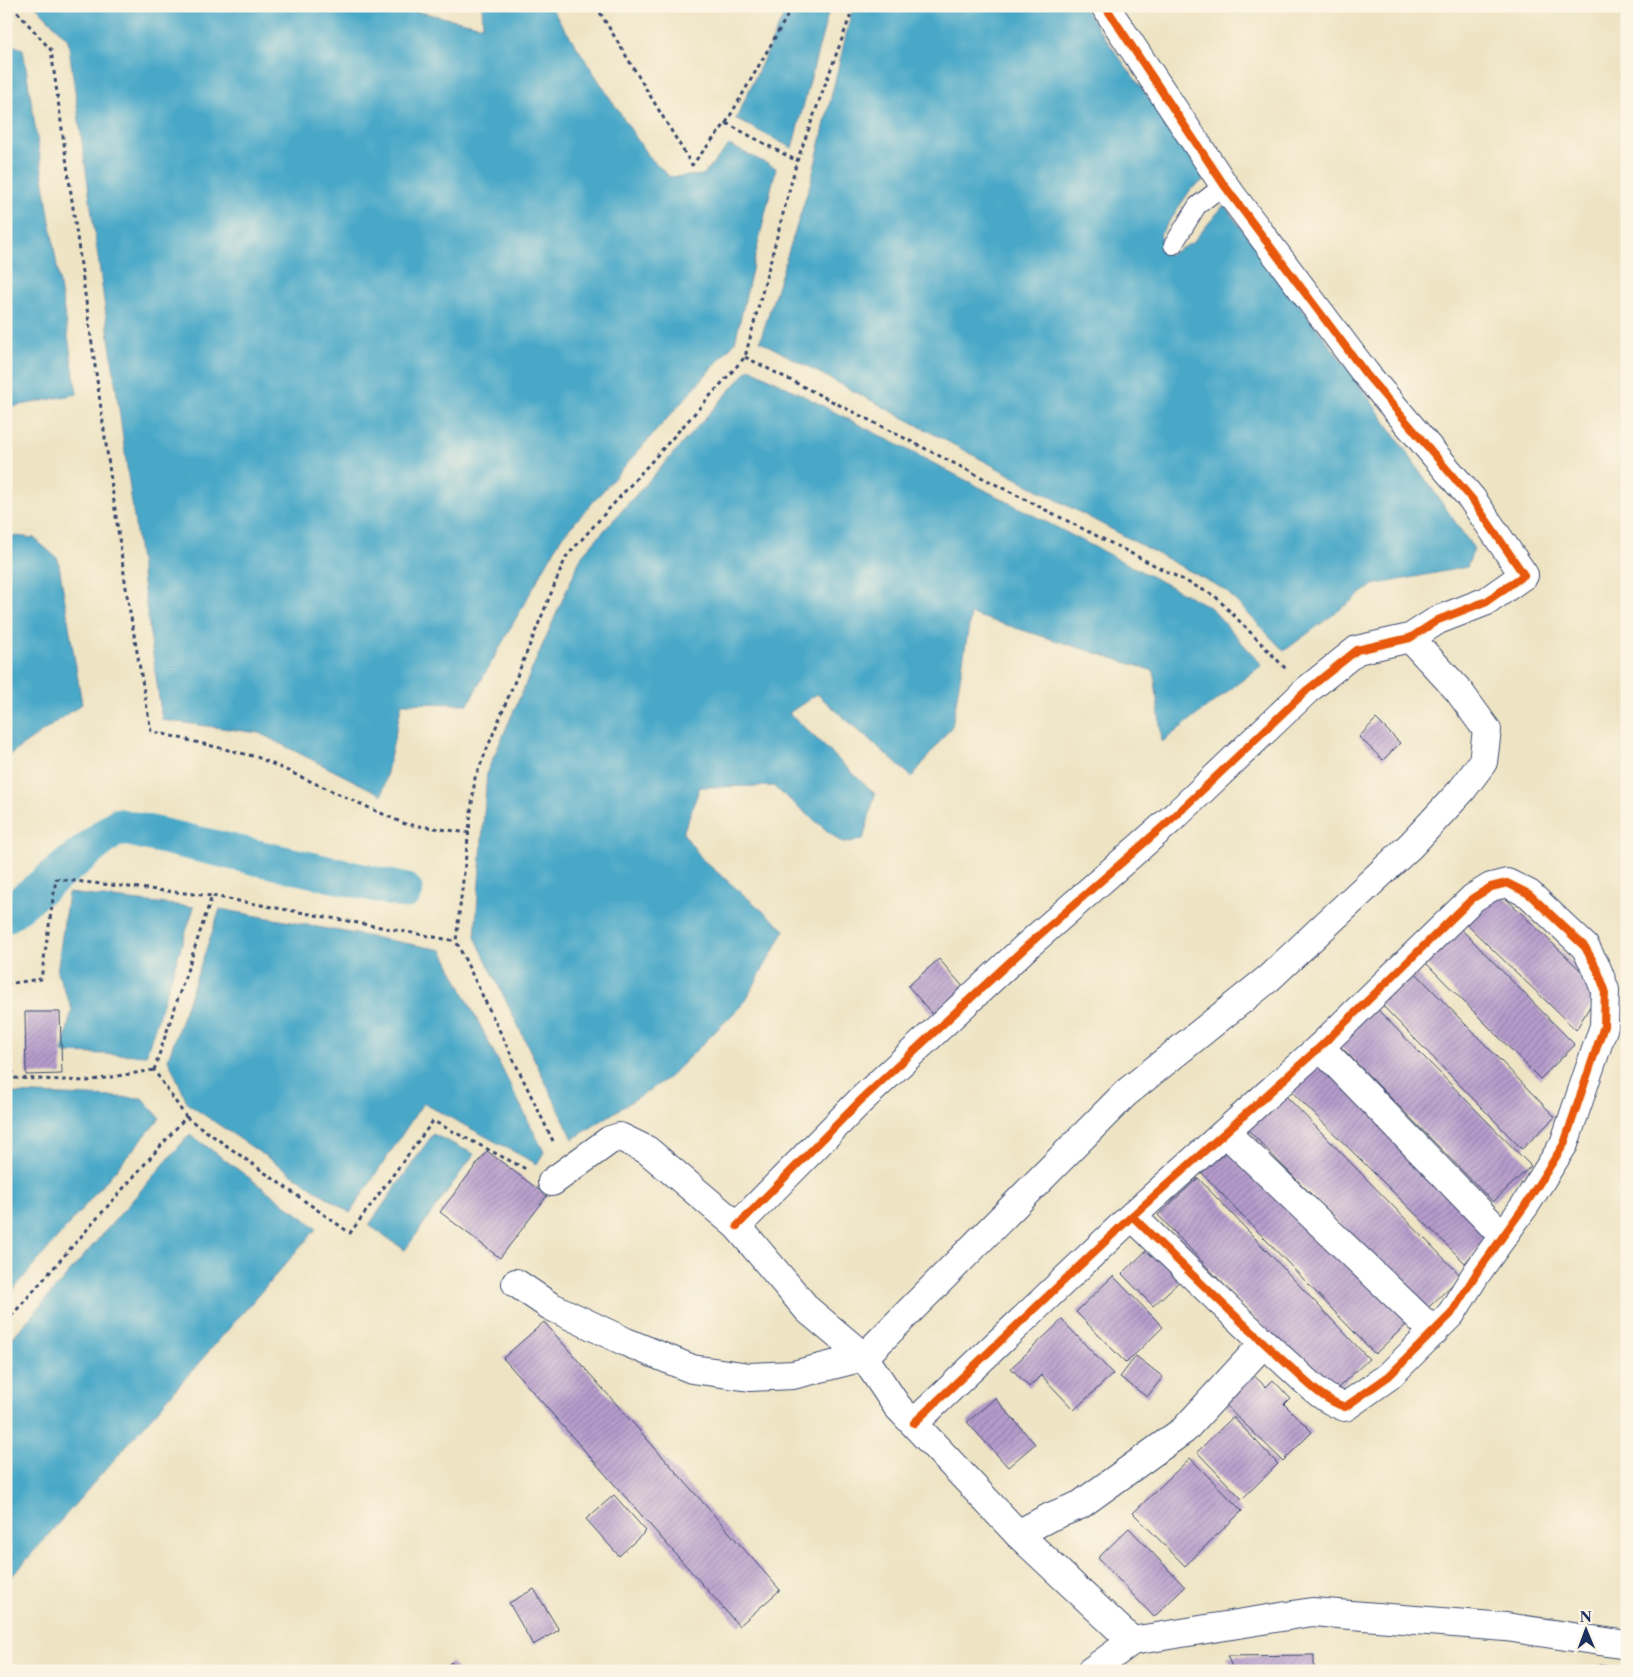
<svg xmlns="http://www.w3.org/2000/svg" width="1633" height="1677" font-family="'Libre Caslon Text',serif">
  <defs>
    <pattern id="building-hatch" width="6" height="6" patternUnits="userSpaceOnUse" patternTransform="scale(1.25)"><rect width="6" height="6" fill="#b69ccc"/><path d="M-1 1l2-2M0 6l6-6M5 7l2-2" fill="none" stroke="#9380a9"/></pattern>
  </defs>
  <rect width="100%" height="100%" fill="#fcf5e5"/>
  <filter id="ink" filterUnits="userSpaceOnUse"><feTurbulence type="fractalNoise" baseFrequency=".02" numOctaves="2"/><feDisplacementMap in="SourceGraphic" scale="10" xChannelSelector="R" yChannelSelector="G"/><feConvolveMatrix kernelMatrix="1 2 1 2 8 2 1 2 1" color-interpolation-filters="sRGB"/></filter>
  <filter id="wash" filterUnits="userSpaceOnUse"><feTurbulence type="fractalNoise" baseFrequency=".0096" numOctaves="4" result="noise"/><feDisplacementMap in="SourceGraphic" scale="20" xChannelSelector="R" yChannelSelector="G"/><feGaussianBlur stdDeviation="1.12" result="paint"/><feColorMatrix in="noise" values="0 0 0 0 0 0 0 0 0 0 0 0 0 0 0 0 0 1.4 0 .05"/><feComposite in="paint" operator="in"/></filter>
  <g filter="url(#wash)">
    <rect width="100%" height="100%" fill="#eee4c4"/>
    <g fill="#49a8c8" stroke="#326c93">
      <polygon points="36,6 392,6 483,26 482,6 550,6 648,156 670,177 703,175 729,145 776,168 735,342 561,538 468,704 402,703 382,795 259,733 162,720 68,40"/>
      <polygon points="788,6 830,6 792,148 736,119"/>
      <polygon points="853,6 1082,6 1207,178 1191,189 1160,235 1168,255 1192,243 1224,205 1357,381 1474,549 1467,567 1373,585 1284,651 1225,590 760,341 811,181"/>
      <polygon points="6,43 23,49 77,394 6,408"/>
      <polygon points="750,368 1210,607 1262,665 1162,742 1154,671 971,614 952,726 912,777 817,694 789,713 875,794 863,840 842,843 773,786 700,787 683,833 703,860 785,930 744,1003 668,1078 573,1139 475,937 487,772 582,555"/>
      <polygon points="6,535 34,538 58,559 82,704 6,757"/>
      <polygon points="68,893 194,907 146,1055 62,1053 72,1009 57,972"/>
      <polygon points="220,909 442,950 544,1152 537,1164 423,1103 350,1213 188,1104 168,1059"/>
      <polygon points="6,1088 9,1093 142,1098 160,1118 6,1298"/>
      <polygon points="190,1134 317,1228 6,1583 6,1345"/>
      <polygon points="433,1134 474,1154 405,1250 369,1225"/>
    </g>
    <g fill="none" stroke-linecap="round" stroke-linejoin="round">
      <polyline stroke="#49a8c8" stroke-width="36" points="6,915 118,826 405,891"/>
    </g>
    <g id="blocks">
      <g fill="url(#building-hatch)">
        <polygon points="1376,719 1400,743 1383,760 1359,737"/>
        <polygon points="1496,889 1600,989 1576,1030 1463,921"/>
        <polygon points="1457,925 1575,1045 1540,1079 1422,959"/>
        <polygon points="939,959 965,989 934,1016 908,986"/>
        <polygon points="1411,968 1555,1117 1522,1149 1378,1001"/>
        <polygon points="1626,992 1627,992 1627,1004 1624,1004"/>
        <polygon points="1372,1004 1531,1166 1493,1202 1334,1040"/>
        <polygon points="25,1012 60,1012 62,1074 26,1075"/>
        <polygon points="1320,1055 1488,1236 1465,1263 1287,1087"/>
        <polygon points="1283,1093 1461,1276 1425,1311 1246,1128"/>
        <polygon points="1232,1148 1410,1321 1375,1354 1201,1172"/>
        <polygon points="487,1151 547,1196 500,1258 440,1212"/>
        <polygon points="1198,1178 1369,1359 1329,1396 1158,1215"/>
        <polygon points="1151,1246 1182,1279 1153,1306 1122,1274"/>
        <polygon points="1113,1276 1163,1327 1126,1363 1076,1312"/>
        <polygon points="1062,1320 1113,1374 1074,1410 1041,1375 1029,1387 1011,1368"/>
        <polygon points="544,1322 780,1590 739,1626 503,1358"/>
        <polygon points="1136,1356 1163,1377 1147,1397 1120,1377"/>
        <polygon points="1249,1371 1266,1387 1273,1380 1290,1398 1284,1404 1312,1432 1283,1461 1220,1400"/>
        <polygon points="995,1398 1035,1444 1008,1467 967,1422"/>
        <polygon points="1233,1417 1278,1464 1242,1499 1197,1452"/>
        <polygon points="1190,1458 1242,1511 1185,1566 1133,1513"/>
        <polygon points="614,1495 646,1531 619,1556 586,1519"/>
        <polygon points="1129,1528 1185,1587 1154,1617 1098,1558"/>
        <polygon points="534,1589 559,1630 533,1645 509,1603"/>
        <polygon points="1314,1655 1314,1671 1234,1671 1227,1656"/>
        <polygon points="451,1662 459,1671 442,1671"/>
        <polygon points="1600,1665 1627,1668 1627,1671 1600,1671"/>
      </g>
    </g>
  </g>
  <g filter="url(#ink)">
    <use href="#blocks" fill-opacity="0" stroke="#3b4a6d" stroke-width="1"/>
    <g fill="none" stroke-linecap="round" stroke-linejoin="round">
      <defs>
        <polyline id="lane" points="1173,245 1197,206 1224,185"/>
        <g id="street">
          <polyline points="1320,1047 1503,1236"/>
          <polyline points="1226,1133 1434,1332"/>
          <polyline points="552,1182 610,1140 620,1137 647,1150 737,1226 808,1310 864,1357 897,1406 1018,1534 1132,1641"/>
          <polyline points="737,1226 860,1101 1028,945 1176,815 1307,690 1357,650 1410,638 1438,620 1487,601 1524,575 1472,499 1366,374 1224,185 1105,6"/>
          <polyline points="516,1283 550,1306 626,1342 692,1369 750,1377 793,1375 864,1357 1126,1093 1269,978 1411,845 1462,790 1483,762 1487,730 1458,690 1410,638"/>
          <path d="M914,1423l218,-207 188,-169 153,-149 18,-11 16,-4 22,11 56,53 12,22 8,21 -1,36 -40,118 -38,60 -50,70 -25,40 -62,62 -44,31c-25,-9 -39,-26 -58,-43 -53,-48 -104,-98 -155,-148"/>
          <polyline points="1018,1534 1050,1517 1080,1505 1184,1430 1263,1344"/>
          <polyline points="1091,1671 1132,1641 1312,1612 1506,1627 1627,1645"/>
        </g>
      </defs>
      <use href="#lane" stroke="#3b4a6d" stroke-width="20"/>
      <use href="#street" stroke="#3b4a6d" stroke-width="30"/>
      <g stroke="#3b4a6d" stroke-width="3" stroke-dasharray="4 4" stroke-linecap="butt">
        <polyline points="12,6 51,50 127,595 151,731 257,757 405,824 469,833"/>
        <polyline points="596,6 692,165 726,123 797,161"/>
        <polyline points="726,123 793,6"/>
        <polyline points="745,357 1215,596 1286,669"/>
        <polyline points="6,984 41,979 56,879 212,896"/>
        <polyline points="6,1055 15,1078 87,1081 154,1070"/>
        <polyline points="154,1070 212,896 456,941"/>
        <polyline points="186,1117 350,1233 433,1121 526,1169"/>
        <polyline points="553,1141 456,941 475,778 566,557 745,357 797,161 854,6"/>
        <polyline points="6,1322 186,1117 154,1070"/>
      </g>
      <use href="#lane" stroke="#fff" stroke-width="18"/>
      <use href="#street" stroke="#fff" stroke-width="28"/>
      <defs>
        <g id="cycleway">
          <polyline points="737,1226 860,1101 1028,945 1176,815 1307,690 1357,650 1410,638 1438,620 1487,601 1524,575 1472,499 1366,374 1224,185 1105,6"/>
          <path d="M914,1423l218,-207 188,-169 153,-149 18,-11 16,-4 22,11 56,53 12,22 8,21 -1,36 -40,118 -38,60 -50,70 -25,40 -62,62 -44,31c-25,-9 -39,-26 -58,-43 -53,-48 -104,-98 -155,-148"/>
        </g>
      </defs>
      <use href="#cycleway" stroke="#fcf5e5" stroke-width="11"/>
      <use href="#cycleway" stroke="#e8590c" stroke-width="8"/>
    </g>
  </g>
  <rect width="1633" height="1677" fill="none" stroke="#fcf5e5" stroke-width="25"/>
  <g transform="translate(1586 1630) rotate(359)" stroke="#fcf5e5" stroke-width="4" paint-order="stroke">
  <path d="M0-4L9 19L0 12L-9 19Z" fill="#1b2f5e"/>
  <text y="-8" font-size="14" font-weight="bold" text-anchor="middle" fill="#1b2f5e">N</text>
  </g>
</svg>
